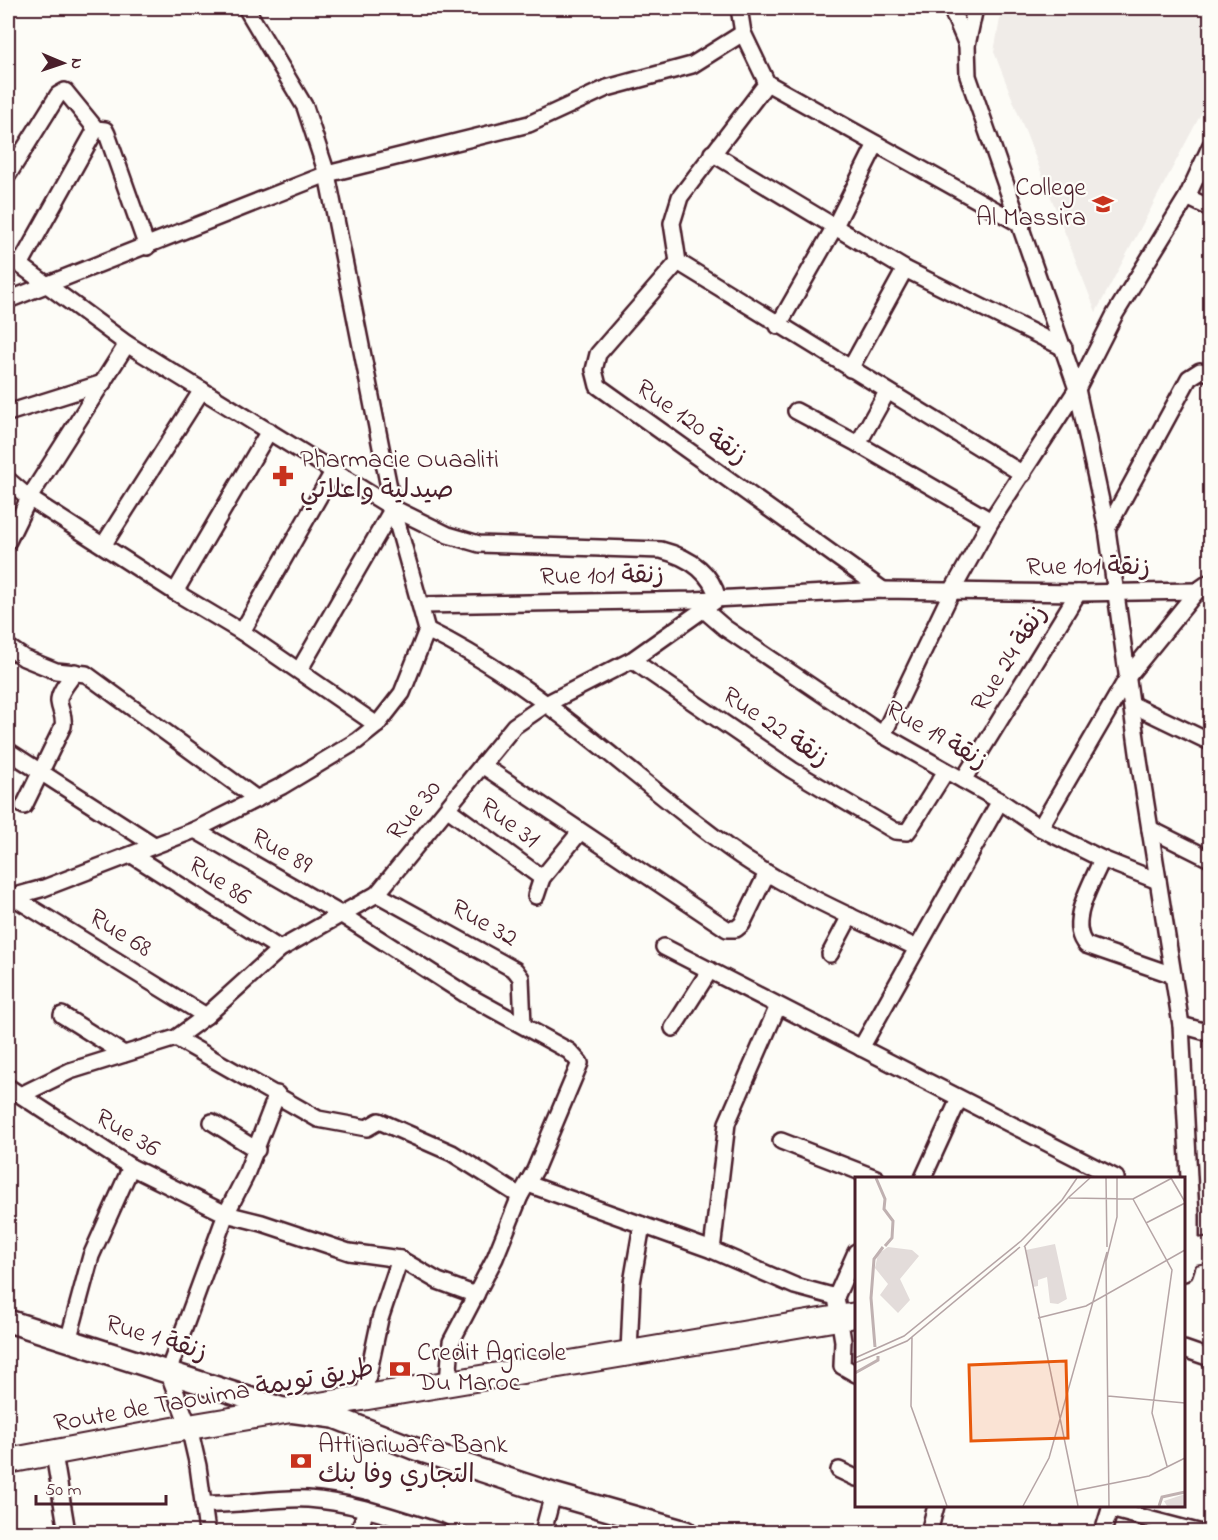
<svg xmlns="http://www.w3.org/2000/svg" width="1218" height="1540" font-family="'Indie Flower','Playpen Sans Arabic',sans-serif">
  <rect width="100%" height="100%" fill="#fdfcf7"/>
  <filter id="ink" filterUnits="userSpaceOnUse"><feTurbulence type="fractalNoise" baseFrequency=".0167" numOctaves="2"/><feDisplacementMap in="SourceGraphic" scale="12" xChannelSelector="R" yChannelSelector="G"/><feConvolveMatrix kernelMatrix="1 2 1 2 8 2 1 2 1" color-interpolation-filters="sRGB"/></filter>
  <g filter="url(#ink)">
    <polygon fill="#f0ece8" points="1002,8 1210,8 1210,97 1096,312 994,52"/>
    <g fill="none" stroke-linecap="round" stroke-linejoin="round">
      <defs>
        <g id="street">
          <polyline points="246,8 305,107 327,174 393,508 300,669"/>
          <polyline points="739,8 743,33 767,83 1022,225"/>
          <polyline points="951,8 967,45"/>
          <polyline points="975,8 967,45 968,76 1077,389 1107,529 1139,760 1181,1025 1191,1216 1191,1252 1184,1273"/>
          <polyline points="767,83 680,197 672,223 678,262 1023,474"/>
          <polyline points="712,153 905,269 1064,348"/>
          <polyline points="8,175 58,95 65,91 96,129 105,130 107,134 147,247"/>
          <polyline points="1187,197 1210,208"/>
          <polyline points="8,256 127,344 393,508 427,630 402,693 377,725 357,741 282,786 195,830 44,888 8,898"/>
          <polyline points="678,262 598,354 594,370 598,386 883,590"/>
          <polyline points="20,265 96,129"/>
          <polyline points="8,300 327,174 529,124 607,88 692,65 743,33"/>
          <polyline points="778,326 834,228 876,144"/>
          <polyline points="850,369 905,269"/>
          <polyline points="796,411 858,444 991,521"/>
          <polyline points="8,413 103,383"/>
          <polyline points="858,444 887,392"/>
          <polyline points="8,480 29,498 175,592 242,632 377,725"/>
          <polyline points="1107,529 1189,378 1200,371 1210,373"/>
          <polyline points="8,541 29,498 127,344"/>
          <polyline points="104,544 202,390"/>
          <polyline points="175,592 269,431"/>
          <polyline points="422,605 695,600 883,590 1078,593 1197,591"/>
          <polyline points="703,609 725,628 883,735 1000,801 1040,828 1102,859 1158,881"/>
          <path d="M427,630c112,54 202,145 302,218 58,42 124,69 188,100"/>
          <polyline points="242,632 333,472"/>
          <polyline points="8,647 24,658 56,671 86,674 257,799"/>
          <polyline points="632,660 792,770 895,831 907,832 910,828 946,771"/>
          <polyline points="1133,705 1210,742"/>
          <polyline points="883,735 952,591 991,521 1077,389 1115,314 1187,197 1210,147"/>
          <polyline points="8,751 154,845"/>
          <polyline points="482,765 727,929 736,929 742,924 767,873"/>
          <polyline points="963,780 1078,593"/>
          <path d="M24,806l39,-80c2,-10 -3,-15 -4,-24 -1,-10 11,-22 16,-30"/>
          <polyline points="448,809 542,878"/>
          <polyline points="1040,828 1129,675 1197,591 1210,582"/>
          <polyline points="1150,829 1210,859"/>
          <polyline points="195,830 342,915 465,994 569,1051 580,1063 535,1170 520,1196 495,1258 451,1342 448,1384"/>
          <polyline points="132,855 280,949"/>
          <path d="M1102,859c-9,23 -36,64 -16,86l87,30"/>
          <polyline points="377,894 515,970 521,978 523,1025"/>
          <polyline points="10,895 206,1016"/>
          <polyline points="536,896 542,878 580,832"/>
          <polyline points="664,947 1116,1178"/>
          <polyline points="830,954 850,916"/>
          <polyline points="62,1015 124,1054"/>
          <polyline points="1181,1025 1210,1033"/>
          <polyline points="673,1028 710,970"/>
          <polyline points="176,1038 318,1119 367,1128 379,1121 452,1153 520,1196"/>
          <polyline points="861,1048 1000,801"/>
          <polyline points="8,1087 131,1167 226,1214 262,1223 349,1252 400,1259 438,1281 476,1295"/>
          <path d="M21,1095l49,-24 106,-33 30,-22 74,-67 97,-55 137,-168 32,-22 86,-44 86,-61c-7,-28 -30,-42 -57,-49l-182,-6 -31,-9 -55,-27"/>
          <polyline points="212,1122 257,1150"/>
          <polyline points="781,1141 876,1178"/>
          <polyline points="923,1178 959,1099"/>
          <polyline points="528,1184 712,1250 795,1286 836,1297"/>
          <polyline points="712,1250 727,1123 778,1006"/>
          <polyline points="856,1252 836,1297 843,1341 842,1366 856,1374"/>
          <polyline points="68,1341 91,1256 131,1167"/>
          <polyline points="1184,1349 1210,1358"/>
          <polyline points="629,1352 632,1283 642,1225"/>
          <polyline points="363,1399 380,1319 400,1259"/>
          <polyline points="54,1454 67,1532"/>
          <polyline points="839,1470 856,1478"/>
          <path d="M203,1504c35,2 70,-7 105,-5 46,3 90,20 133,33"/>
          <polyline points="1110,1509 1198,1532"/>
          <polyline points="207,1532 198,1466 189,1427 168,1372 226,1214 245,1177 277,1094"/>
          <polyline points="359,1532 366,1509"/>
          <polyline points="543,1532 553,1494"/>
          <polyline points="929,1532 936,1506"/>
          <polyline points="1103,1532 1111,1506"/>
        </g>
        <polyline id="secondary" points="8,1321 289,1411 334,1417 413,1448 553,1494 686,1532"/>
        <g id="primary">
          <polyline points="1184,1254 1210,1249"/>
          <polyline points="8,1461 189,1427 856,1315"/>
        </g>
      </defs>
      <use href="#street" stroke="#4a1f2b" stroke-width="20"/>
      <use href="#secondary" stroke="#4a1f2b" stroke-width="26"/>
      <use href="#primary" stroke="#4a1f2b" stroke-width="28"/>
      <use href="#street" stroke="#fdfcf7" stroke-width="15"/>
      <use href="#secondary" stroke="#fdfcf7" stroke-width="21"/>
      <use href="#primary" stroke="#fdfcf7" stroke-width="24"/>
    </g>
  </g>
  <defs>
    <symbol id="university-bare" viewBox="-9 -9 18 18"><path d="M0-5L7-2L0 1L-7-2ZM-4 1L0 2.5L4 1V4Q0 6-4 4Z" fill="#c8321e" stroke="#fdfcf7" stroke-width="2.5" paint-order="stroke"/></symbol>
    <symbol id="pharmacy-bare" viewBox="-9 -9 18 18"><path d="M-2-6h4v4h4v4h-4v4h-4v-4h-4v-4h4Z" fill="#c8321e" stroke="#fdfcf7" stroke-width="2.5" paint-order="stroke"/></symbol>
    <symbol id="bank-bare" viewBox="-9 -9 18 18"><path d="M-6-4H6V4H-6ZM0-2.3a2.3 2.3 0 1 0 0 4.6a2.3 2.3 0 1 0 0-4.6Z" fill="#c8321e" stroke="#fdfcf7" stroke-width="2.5" paint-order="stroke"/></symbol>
  </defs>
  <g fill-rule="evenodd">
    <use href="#university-bare" x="1088" y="189" width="30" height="30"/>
    <use href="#pharmacy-bare" x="268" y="461" width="30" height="30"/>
    <use href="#bank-bare" x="385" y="1354" width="30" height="30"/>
    <use href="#bank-bare" x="286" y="1446" width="30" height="30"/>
  </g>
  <g text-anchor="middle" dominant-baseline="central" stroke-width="4.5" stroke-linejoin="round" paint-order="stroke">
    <g font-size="26" fill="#4a1f2b" stroke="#fdfcf7" text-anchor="start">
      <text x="1086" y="189" text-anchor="end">College<tspan x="1086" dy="30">Al Massira</tspan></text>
      <text x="300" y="461">Pharmacie Ouaaliti<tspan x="300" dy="30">صيدلية واعلاتي</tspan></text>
      <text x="417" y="1354">Credit Agricole<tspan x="417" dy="30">Du Maroc</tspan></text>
      <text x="318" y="1446">Attijariwafa Bank<tspan x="318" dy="30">التجاري وفا بنك</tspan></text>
    </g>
    <g font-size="26" fill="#4a1f2b" stroke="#fdfcf7">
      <text transform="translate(691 423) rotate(35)">Rue 120 زنقة</text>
      <text x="1088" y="568">Rue 101 زنقة</text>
      <text transform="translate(602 577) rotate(-1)">Rue 101 زنقة</text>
      <text transform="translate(1010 659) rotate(-58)">Rue 24 زنقة</text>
      <text transform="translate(775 728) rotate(34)">Rue 22 زنقة</text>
      <text transform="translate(936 736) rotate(30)">Rue 19 زنقة</text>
      <text transform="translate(415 811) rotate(-51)">Rue 30</text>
      <text transform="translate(509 824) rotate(36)">Rue 31</text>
      <text transform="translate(281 852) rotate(30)">Rue 89</text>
      <text transform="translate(219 882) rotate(33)">Rue 86</text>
      <text transform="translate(484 924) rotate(29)">Rue 32</text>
      <text transform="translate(120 934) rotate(32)">Rue 68</text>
      <text transform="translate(127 1134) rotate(31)">Rue 36</text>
      <text transform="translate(156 1339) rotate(17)">Rue 1 زنقة</text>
      <text transform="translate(214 1397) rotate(-10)">Route de Taouima طريق تويمة</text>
    </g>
  </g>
  <g transform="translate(855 1177)">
    <rect width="330" height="330" fill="#fdfcf7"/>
    <path d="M200,67l12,55 -9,5 -8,-1 -3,-26 -9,3v6l-5,1 -7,-37zM33,70l24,3 7,6 -19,23 10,21 -12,13 -18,-18 8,-11 -13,-16 3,-14zM330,317v12h-18l-3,-5z" fill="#e3dcda"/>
    <path fill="none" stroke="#c0b1b1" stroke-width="3" d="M21,1l9,21 -1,10 9,12 -1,17 -7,8M20,170l-4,-49 3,-39 9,-12M0,196l23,-13v-4M304,329l3,-9 23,-5"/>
    <path fill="none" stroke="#b5a4a5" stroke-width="1.5" d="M251,1l1,69M316,1l14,24M214,20l21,-19M214,21l64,1 39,-21M278,22l39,71 -20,143 15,53M291,46l39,-20M169,70l45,-50M170,70l53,259M183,141l48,-12 99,-56M57,160l-1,69 36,100M0,181l49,-22 117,-95 41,-41 15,-22M0,186l52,-22 113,-94M253,219l77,7M219,314l75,-15 36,-18M168,329l26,-48 58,-206M254,329l-3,-245 11,-44v-39"/>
    <path fill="#e8590c" fill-opacity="0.15" stroke="#e8590c" stroke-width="3" d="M211,184l2,77 -97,3 -2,-76z"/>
    <rect width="330" height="330" fill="none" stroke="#4a1f2b" stroke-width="3"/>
  </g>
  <rect width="1218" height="1540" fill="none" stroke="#fdfcf7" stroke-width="30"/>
  <rect x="15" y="15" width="1188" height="1510" fill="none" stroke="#4a1f2b" stroke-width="2" filter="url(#ink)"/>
  <g transform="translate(63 63) rotate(92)" stroke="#fdfcf7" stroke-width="4.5" paint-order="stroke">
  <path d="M0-4.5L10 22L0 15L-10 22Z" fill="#4a1f2b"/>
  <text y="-9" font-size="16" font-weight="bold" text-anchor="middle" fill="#4a1f2b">N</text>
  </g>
  <path d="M36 1495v9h130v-9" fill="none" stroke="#4a1f2b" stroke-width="3"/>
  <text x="45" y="1495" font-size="18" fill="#4a1f2b" stroke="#fdfcf7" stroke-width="4.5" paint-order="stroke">50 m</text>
</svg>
